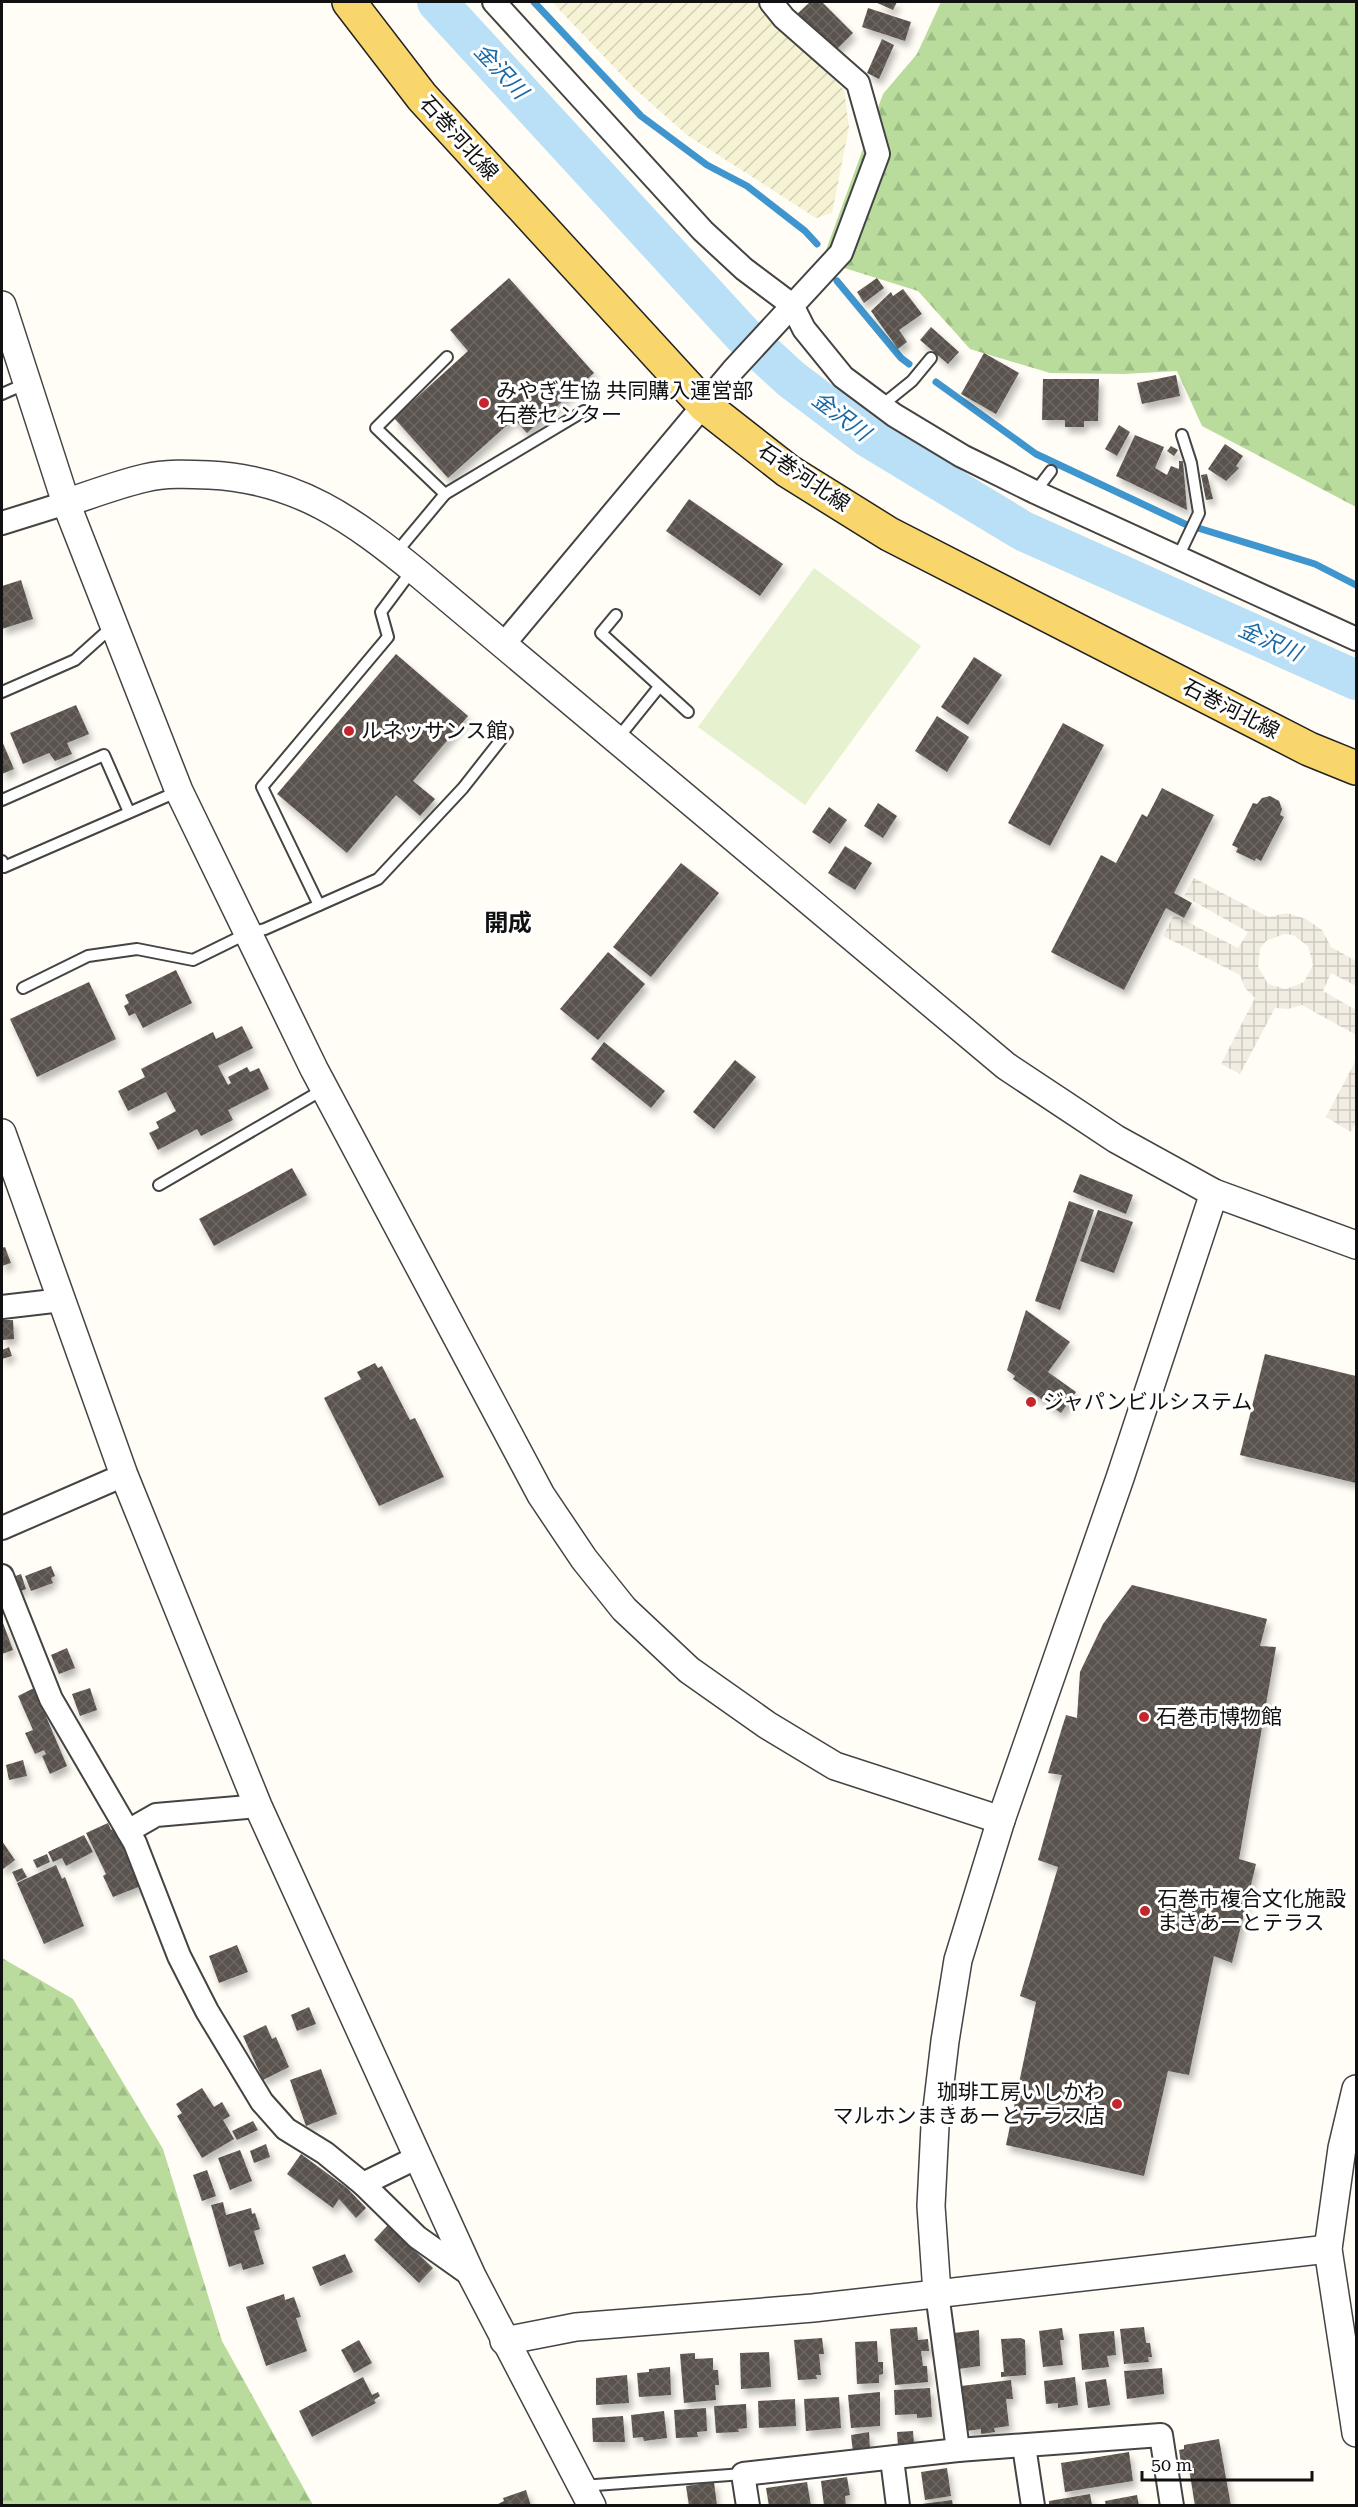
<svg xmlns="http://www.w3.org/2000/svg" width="1358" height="2507" font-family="'Roboto Serif','Noto Sans JP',serif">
  <defs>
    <pattern id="farmland-furrows" width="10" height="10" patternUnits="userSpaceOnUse" patternTransform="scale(1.5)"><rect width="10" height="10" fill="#f6f3d4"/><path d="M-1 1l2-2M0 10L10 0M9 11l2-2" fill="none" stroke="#d2cfb5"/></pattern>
    <pattern id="forest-firs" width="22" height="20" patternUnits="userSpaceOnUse" patternTransform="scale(1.5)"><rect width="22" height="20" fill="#b9dc9c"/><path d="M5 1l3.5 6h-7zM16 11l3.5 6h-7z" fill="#9ebc85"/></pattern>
    <pattern id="plaza-grid" width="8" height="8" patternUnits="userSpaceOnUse" patternTransform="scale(1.5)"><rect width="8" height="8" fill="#f1ede2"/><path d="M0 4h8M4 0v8" fill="none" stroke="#cecac1"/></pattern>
    <pattern id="building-cross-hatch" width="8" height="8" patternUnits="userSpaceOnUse" patternTransform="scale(1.5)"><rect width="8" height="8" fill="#5a524d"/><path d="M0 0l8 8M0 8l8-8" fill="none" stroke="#6d6662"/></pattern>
    <filter id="shadow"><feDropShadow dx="3.5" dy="6" stdDeviation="3" flood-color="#0004"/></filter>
  </defs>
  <rect width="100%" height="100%" fill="#fffdf5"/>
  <polygon fill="url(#farmland-furrows)" points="552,2 761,2 844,90 849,127 832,213 816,218 687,135 636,90"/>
  <g fill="url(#forest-firs)">
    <polygon points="941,2 1356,2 1356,507 1202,426 1177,371 1124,374 1050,373 970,349 918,291 822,261 883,94 917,54"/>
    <polygon points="2,1958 73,1999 163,2149 222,2341 313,2505 2,2505"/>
  </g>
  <polygon fill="#e6f2cf" points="814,568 921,646 805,805 698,727"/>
  <g fill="url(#plaza-grid)" fill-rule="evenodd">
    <path d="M1194,878l74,39 19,-4 19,6 16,11 9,17 25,14v25l-25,-13 -8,18 33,19v25l-54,-30 -14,4 -13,-1 -35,66 -19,-10 34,-66 -10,-10 -5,-13 -77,-39 11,-21 64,33 10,-16 -64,-36zM1284,934l9,1 15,11 5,19 -9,17 -18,7 -18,-5 -10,-17 2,-18 6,-8z"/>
    <polygon points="1356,1060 1356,1122 1351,1132 1326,1117"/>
  </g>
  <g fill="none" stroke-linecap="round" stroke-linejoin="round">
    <g stroke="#3f96cf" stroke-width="7">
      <polyline points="534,2 641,116 707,165 747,186 805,231 817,244"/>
      <polyline points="837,281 901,358 909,364"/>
      <polyline points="936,382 1036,454 1185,524 1315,564 1356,585"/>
    </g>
    <polyline stroke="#b9e0f7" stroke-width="40" points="437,2 743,335 791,379 869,438 1023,531 1356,680"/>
  </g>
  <g fill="url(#building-cross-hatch)" filter="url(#shadow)">
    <polygon points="810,2 822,2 853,33 833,53 796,15"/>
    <polygon points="875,2 897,2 893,10"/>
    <polygon points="868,8 911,22 905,41 862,27"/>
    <polygon points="882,39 894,45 879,79 867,73"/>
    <polygon points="509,278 594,373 527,433 514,419 448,478 394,418 468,351 450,330"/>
    <polygon points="877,278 884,288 864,303 857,292"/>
    <polygon points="903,289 922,314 899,330 907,342 898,349 871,311 891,292 893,296"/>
    <polygon points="931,327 959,352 948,364 920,340"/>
    <polygon points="984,353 1019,373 996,414 961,394"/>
    <polygon points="1176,375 1180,396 1142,404 1137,383"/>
    <polygon points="1043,379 1099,379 1098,421 1084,421 1084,427 1065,427 1065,420 1042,420"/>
    <polygon points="1119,425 1130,432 1117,456 1105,449"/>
    <polygon points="1135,435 1164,447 1155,468 1167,475 1171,466 1179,469 1179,461 1183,461 1187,510 1116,476"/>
    <polygon points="1225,444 1243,456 1236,466 1239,468 1226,481 1208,469"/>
    <polygon points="1171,446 1178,450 1174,456 1167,451"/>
    <polygon points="1207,474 1213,499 1206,500 1201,475"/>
    <polygon points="689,499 783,564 760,596 666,531"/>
    <polygon points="21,580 33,619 2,629 2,586"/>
    <polygon points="396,654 468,716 413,781 435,799 420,816 396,795 347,853 277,794"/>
    <polygon points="974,657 1002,675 968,725 941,707"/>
    <polygon points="76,705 89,734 67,743 72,754 55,761 49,753 23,764 10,733"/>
    <polygon points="937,716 969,737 947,772 915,751"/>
    <polygon points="1063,723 1104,745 1050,846 1008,823"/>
    <polygon points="2,741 14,769 2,774"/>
    <polygon points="1162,788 1214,815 1174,893 1192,903 1184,918 1166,908 1124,990 1051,952 1101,855 1116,863 1142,814 1147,817"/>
    <polygon points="1270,796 1279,801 1282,809 1280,815 1284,817 1261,861 1256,858 1255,861 1236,852 1238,848 1232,845 1253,803 1257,804 1262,798"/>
    <polygon points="878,803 897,816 883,838 864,826"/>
    <polygon points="829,807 847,820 830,844 812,832"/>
    <polygon points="845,846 872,863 855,890 828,873"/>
    <polygon points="681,863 719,893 651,977 613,947"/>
    <polygon points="608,952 645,984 598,1040 560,1009"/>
    <polygon points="176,970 192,1003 143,1028 135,1013 129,1016 124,1006 129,1003 125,995"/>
    <polygon points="89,982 116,1039 37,1077 10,1019"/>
    <polygon points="242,1026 253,1048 218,1066 228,1085 231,1083 228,1077 247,1067 250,1072 259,1068 269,1089 228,1110 233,1120 201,1136 197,1129 158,1150 149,1133 159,1128 156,1122 176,1111 166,1092 128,1111 118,1091 145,1077 141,1069 213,1032 216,1039"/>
    <polygon points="604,1042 665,1091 651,1108 591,1059"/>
    <polygon points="735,1060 756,1077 714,1129 693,1112"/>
    <polygon points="292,1168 307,1195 214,1246 199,1219"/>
    <polygon points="1080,1174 1133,1195 1126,1214 1073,1192"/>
    <polygon points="1069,1201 1094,1210 1060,1310 1035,1301"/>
    <polygon points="1098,1210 1133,1222 1114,1273 1080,1261"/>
    <polygon points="5,1247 11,1263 2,1266 2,1248"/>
    <polygon points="1026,1310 1070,1342 1048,1372 1076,1392 1061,1413 1013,1379 1015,1376 1007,1370"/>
    <polygon points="2,1320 13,1320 14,1339 2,1340"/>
    <polygon points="9,1347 12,1356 2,1359 2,1350"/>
    <polygon points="1265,1354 1356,1376 1356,1483 1240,1455"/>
    <polygon points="375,1363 378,1368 382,1366 410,1420 415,1418 444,1477 379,1506 324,1398 361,1379 357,1372"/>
    <polygon points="51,1566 55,1576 51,1578 53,1583 31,1591 25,1576"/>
    <polygon points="21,1574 26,1589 18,1592 13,1577"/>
    <polygon points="1132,1585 1267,1619 1260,1646 1276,1647 1239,1859 1256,1864 1232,1963 1214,1956 1189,2075 1168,2071 1144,2176 1006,2145 1036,2002 1020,1996 1058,1867 1038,1860 1062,1775 1048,1773 1066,1715 1077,1718 1080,1672 1103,1624"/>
    <polygon points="3,1623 13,1650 2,1654 2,1624"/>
    <polygon points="67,1648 75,1668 59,1674 51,1655"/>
    <polygon points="34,1688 67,1766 50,1774 42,1756 46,1754 44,1750 35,1754 25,1733 33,1730 18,1696"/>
    <polygon points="90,1688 97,1710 80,1716 72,1694"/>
    <polygon points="23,1760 27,1776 9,1780 6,1765"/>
    <polygon points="108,1823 111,1830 114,1828 141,1886 113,1897 103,1876 106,1874 86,1833"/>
    <polygon points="84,1835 93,1852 66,1866 62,1858 53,1862 48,1852"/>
    <polygon points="2,1841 15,1860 2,1870"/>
    <polygon points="47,1854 50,1862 37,1868 33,1860"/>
    <polygon points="56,1865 62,1879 65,1877 84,1926 44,1944 17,1883"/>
    <polygon points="22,1868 27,1877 17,1882 12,1872"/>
    <polygon points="237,1945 248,1972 219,1983 209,1956"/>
    <polygon points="309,2007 316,2024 297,2031 291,2015"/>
    <polygon points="266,2025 272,2039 276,2037 289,2067 263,2080 243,2036"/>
    <polygon points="321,2069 337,2114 306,2126 290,2080"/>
    <polygon points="202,2088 214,2107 222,2102 230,2116 223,2120 234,2139 202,2158 177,2116 182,2113 176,2104"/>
    <polygon points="253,2121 258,2130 237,2140 232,2131"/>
    <polygon points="266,2144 270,2157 254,2163 250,2151"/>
    <polygon points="240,2150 252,2181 230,2190 218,2158"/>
    <polygon points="301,2154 347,2188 366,2208 356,2218 339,2199 333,2208 287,2174"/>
    <polygon points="207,2170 216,2196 202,2201 193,2175"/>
    <polygon points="223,2202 226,2215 251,2208 252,2214 255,2213 260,2229 254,2231 264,2264 243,2270 241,2263 229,2267 211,2205"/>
    <polygon points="388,2225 433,2268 419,2283 374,2240"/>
    <polygon points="345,2254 353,2272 320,2286 312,2267"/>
    <polygon points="284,2294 285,2300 294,2297 301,2317 296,2318 307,2351 266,2366 246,2307"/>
    <polygon points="917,2327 918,2340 928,2339 929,2351 921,2351 923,2366 927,2366 928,2382 895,2385 890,2329"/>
    <polygon points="1144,2327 1146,2343 1150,2343 1152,2357 1148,2357 1149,2362 1124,2364 1120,2329"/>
    <polygon points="1062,2328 1064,2340 1060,2340 1063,2365 1043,2367 1039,2331"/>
    <polygon points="979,2330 980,2366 958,2369 954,2333"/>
    <polygon points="1114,2331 1116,2355 1107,2356 1109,2367 1082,2370 1079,2334"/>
    <polygon points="822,2338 824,2354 819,2354 821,2375 816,2375 817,2379 798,2380 794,2340"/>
    <polygon points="1021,2338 1025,2340 1026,2375 1001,2377 1001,2372 1004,2372 1001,2339"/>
    <polygon points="359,2340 372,2363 354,2373 341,2350"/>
    <polygon points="877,2341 878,2362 883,2362 883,2374 879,2375 879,2383 857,2384 855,2342"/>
    <polygon points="769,2352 771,2387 741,2389 740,2353"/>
    <polygon points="695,2353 695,2359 713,2358 713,2370 718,2370 719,2385 715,2385 716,2400 684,2403 680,2354"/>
    <polygon points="670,2367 671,2395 639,2397 637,2373 649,2372 649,2369"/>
    <polygon points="1162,2368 1164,2394 1127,2399 1124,2371"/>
    <polygon points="627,2375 629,2403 596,2405 596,2378"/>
    <polygon points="363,2377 372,2395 378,2392 380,2396 374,2400 376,2403 312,2437 299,2411"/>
    <polygon points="1075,2377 1078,2405 1058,2408 1058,2403 1046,2404 1044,2381"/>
    <polygon points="1106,2379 1110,2405 1088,2408 1085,2382"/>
    <polygon points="1011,2380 1013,2399 1006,2399 1009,2426 994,2428 995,2432 981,2434 981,2429 966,2431 961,2386"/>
    <polygon points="930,2388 932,2417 917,2418 917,2414 895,2415 894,2390"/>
    <polygon points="880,2392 880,2426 851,2428 848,2395"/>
    <polygon points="839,2397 841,2428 806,2431 804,2399"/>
    <polygon points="795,2399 796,2426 759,2428 758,2401"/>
    <polygon points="746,2404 747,2428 738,2429 739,2432 716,2433 714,2406"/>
    <polygon points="706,2408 707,2431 697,2432 698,2437 676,2438 674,2410"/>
    <polygon points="664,2411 667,2438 644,2441 643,2437 633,2438 631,2415"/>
    <polygon points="623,2416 625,2442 593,2442 592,2418"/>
    <polygon points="913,2431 914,2444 898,2446 897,2432"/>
    <polygon points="869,2432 870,2449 853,2452 851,2435"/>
    <polygon points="1219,2439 1231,2506 1195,2506 1188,2462 1181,2463 1179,2450 1184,2449 1184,2445"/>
    <polygon points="1129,2452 1133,2481 1065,2492 1061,2463"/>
    <polygon points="947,2468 951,2496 925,2500 921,2472"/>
    <polygon points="847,2477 850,2495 845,2496 846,2506 824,2506 821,2481"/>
    <polygon points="714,2482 717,2506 689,2506 686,2486"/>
    <polygon points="807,2482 811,2506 769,2506 766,2488"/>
    <polygon points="526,2490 531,2506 494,2506 504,2501 503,2498"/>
    <polygon points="1090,2494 1092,2505 1049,2506 1049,2501"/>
    <polygon points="1137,2495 1139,2506 1106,2506 1105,2501"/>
    <polygon points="952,2500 953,2506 922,2506 922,2504"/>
  </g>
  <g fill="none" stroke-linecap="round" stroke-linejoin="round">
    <defs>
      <g id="service">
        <polyline points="2,394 27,383"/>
        <polyline points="881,406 912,381 931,358"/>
        <polyline points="1035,492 1051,471"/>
        <polyline points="445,494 584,411"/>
        <polyline points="395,554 445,494 376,428 447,357"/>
        <polyline points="1178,557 1199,513 1191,463 1182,435"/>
        <polyline points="616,615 601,633 688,712"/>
        <polyline points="2,692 75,660 114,625"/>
        <polyline points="618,738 659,687"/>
        <polyline points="2,800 104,755 129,812"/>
        <polyline points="2,861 4,867 179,791"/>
        <polyline points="319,905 262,787 388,637 381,612 413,569"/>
        <polyline points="23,988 88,956 137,949 193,960 248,933 265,929 378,879 463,788 507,732"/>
        <polyline points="159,1185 324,1089"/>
        <polyline points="582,2486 743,2474"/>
      </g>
      <g id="minor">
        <polyline points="494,2 703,231 744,269 792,305 804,329 843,377 894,415 962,456 1035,492 1356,639"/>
        <polyline points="2,523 66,503"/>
        <polyline points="503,645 733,370 841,253 878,154 858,83 784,18 771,2"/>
        <polyline points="2,1307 62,1300"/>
        <polyline points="2,1528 124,1475"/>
        <polyline points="2,1576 51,1699 135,1843 179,1956 207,2011 262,2102 286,2129 325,2153 363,2184 417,2237 472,2276"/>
        <polyline points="128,1831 156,1815 258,1806"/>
        <polyline points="363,2184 418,2157"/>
        <polyline points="937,2293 958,2450"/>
        <polyline points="1024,2446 1033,2506"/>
        <polyline points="892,2459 898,2506"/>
        <polyline points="748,2506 743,2474 958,2450 1161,2435 1172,2506"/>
      </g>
      <g id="tertiary">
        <polyline points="2,305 66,503 179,791 314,1069 541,1495 584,1559 624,1609 689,1670 767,1725 835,1766 1001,1820"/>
        <path d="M66,503c26,-9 53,-19 79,-25 20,-5 43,-4 64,-3 88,4 144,45 210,99l587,492 110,73 98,54 142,52"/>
        <polyline points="2,1133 124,1475 258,1806 472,2276 592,2506"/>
        <polyline points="1356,2089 1342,2148 1328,2249 1356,2433"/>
        <polyline points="937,2293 931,2206 935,2126 945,2041 958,1960 1001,1820 1120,1478 1214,1193"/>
        <polyline points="504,2341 576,2327 813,2308 1328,2249"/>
      </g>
      <polyline id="primary" points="349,2 422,97 705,406 788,471 889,534 1309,749 1356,768"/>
    </defs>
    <use href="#service" stroke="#444" stroke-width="14"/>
    <use href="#minor" stroke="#444" stroke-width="26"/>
    <use href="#tertiary" stroke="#444" stroke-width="30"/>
    <use href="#primary" stroke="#222" stroke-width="36"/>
    <use href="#service" stroke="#fff" stroke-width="10"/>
    <use href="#minor" stroke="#fff" stroke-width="22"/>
    <use href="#tertiary" stroke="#fff" stroke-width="27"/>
    <use href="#primary" stroke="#f9d66b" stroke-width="33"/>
  </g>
  <g fill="#c4262e" stroke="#fff" stroke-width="2">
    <circle cx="484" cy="403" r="6"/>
    <circle cx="349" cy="731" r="6"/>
    <circle cx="1031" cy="1402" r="6"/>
    <circle cx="1144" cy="1717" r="6"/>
    <circle cx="1145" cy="1911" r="6"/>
    <circle cx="1117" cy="2104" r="6"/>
  </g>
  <g text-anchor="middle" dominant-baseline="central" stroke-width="6" stroke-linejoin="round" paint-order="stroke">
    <g font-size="21" fill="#111" stroke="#fff">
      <text transform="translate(459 138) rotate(48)">石巻河北線</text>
      <text transform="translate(804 477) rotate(34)">石巻河北線</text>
      <text transform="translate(1231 709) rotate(27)">石巻河北線</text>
    </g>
    <g font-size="21" fill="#111" stroke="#fff" text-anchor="start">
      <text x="496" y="391">みやぎ生協 共同購入運営部<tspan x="496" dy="24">石巻センター</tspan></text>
      <text x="361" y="731">ルネッサンス館</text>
      <text x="1043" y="1402">ジャパンビルシステム</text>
      <text x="1156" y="1717">石巻市博物館</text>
      <text x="1157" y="1899">石巻市複合文化施設<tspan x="1157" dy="24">まきあーとテラス</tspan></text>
      <text x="1105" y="2092" text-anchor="end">珈琲工房いしかわ<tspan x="1105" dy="24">マルホンまきあーとテラス店</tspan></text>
    </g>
    <g font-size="22" font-style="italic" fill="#1768a6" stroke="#fff">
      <text transform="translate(501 71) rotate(47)">金沢川</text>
      <text transform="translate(841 416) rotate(37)">金沢川</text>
      <text transform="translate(1270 641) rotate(24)">金沢川</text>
    </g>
    <g font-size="24" font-weight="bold" fill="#111" stroke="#fff">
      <text x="508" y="923">開成</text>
    </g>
  </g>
  <rect width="1358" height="2507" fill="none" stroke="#111111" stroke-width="6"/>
  <path d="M1142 2471v9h170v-9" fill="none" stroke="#111111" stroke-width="3"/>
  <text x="1151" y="2471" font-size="18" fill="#111111" stroke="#ffffff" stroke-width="4.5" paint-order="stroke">50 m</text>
</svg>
